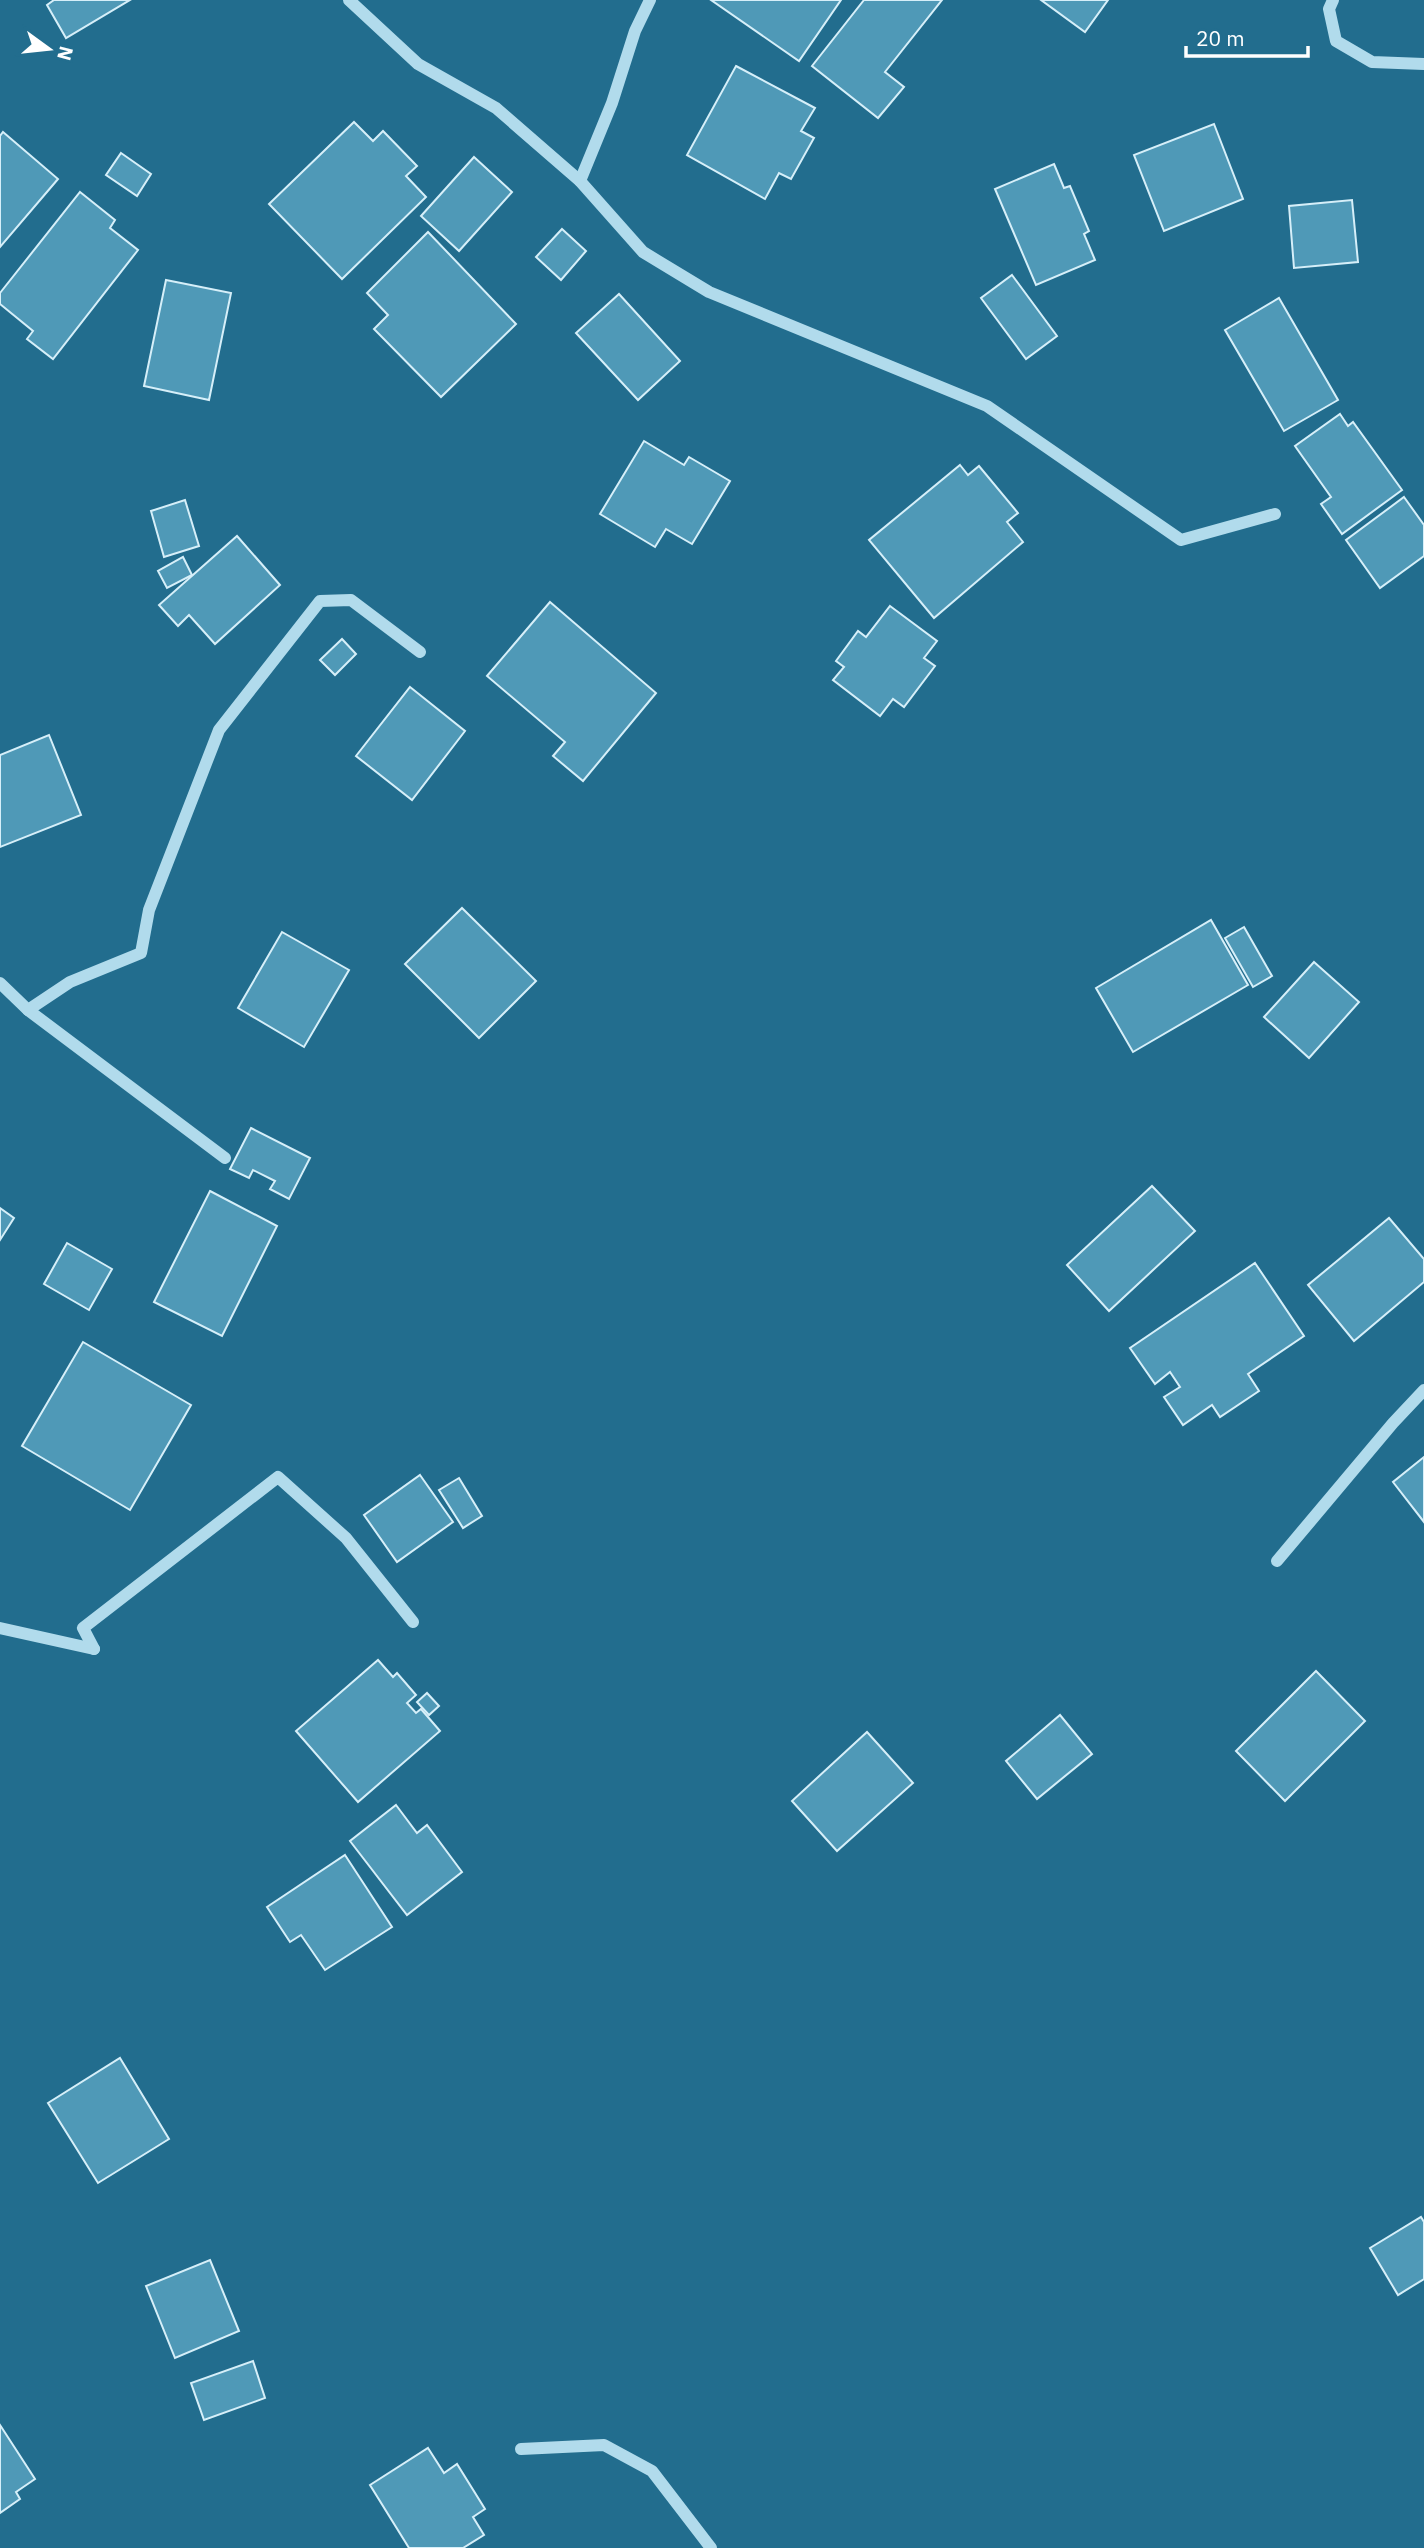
<svg xmlns="http://www.w3.org/2000/svg" width="1424" height="2548" font-family="'IBM Plex Sans',sans-serif">
  <rect width="100%" height="100%" fill="#226d8e"/>
  <g fill="#4f99b7" stroke="#d6eff9" stroke-width="2">
    <polygon points="54,0 130,0 66,38 47,5"/>
    <polygon points="711,0 841,0 799,61"/>
    <polygon points="864,0 942,0 885,72 904,87 878,118 812,66"/>
    <polygon points="1041,0 1108,0 1085,32"/>
    <polygon points="736,66 815,108 801,131 814,138 791,179 779,173 765,199 687,155"/>
    <polygon points="354,122 373,141 383,131 417,166 406,176 426,197 342,279 269,204"/>
    <polygon points="1214,124 1243,199 1164,231 1134,155"/>
    <polygon points="3,132 58,179 0,247 0,136"/>
    <polygon points="121,153 151,174 137,196 106,175"/>
    <polygon points="474,157 512,192 459,251 421,216"/>
    <polygon points="1054,164 1064,188 1070,186 1089,231 1084,234 1095,260 1036,285 995,189"/>
    <polygon points="80,192 115,220 110,228 138,250 53,359 27,339 33,331 0,304 0,293"/>
    <polygon points="1352,200 1358,262 1294,268 1289,206"/>
    <polygon points="562,229 586,251 561,280 536,257"/>
    <polygon points="428,232 516,324 441,397 374,329 388,315 367,293"/>
    <polygon points="1012,275 1057,336 1026,359 981,298"/>
    <polygon points="166,280 231,293 209,400 144,386"/>
    <polygon points="619,294 680,361 638,400 576,333"/>
    <polygon points="1279,298 1338,400 1284,431 1225,330"/>
    <polygon points="1340,414 1348,426 1353,422 1402,490 1342,534 1321,504 1331,497 1295,446"/>
    <polygon points="644,441 684,465 689,457 730,481 692,544 666,529 655,547 600,514"/>
    <polygon points="960,465 968,475 979,466 1018,513 1007,522 1023,542 934,618 869,540"/>
    <polygon points="1404,497 1424,525 1424,556 1380,588 1346,540"/>
    <polygon points="185,500 199,546 164,557 151,511"/>
    <polygon points="237,536 280,585 215,644 189,615 178,626 159,605"/>
    <polygon points="183,557 192,575 167,588 158,571"/>
    <polygon points="550,602 656,693 583,781 553,756 565,742 487,676"/>
    <polygon points="890,606 937,641 924,658 935,666 904,707 893,699 880,716 833,680 844,667 836,661 858,631 866,637"/>
    <polygon points="342,639 356,654 335,675 320,660"/>
    <polygon points="410,687 465,731 412,800 356,756"/>
    <polygon points="49,735 81,815 0,847 0,755"/>
    <polygon points="462,908 536,981 479,1038 405,964"/>
    <polygon points="1211,920 1248,985 1133,1052 1096,988"/>
    <polygon points="1244,927 1272,976 1253,987 1225,938"/>
    <polygon points="282,932 349,970 304,1047 238,1008"/>
    <polygon points="1314,962 1359,1002 1309,1058 1264,1017"/>
    <polygon points="251,1128 310,1158 289,1199 270,1189 275,1181 253,1170 249,1178 230,1169"/>
    <polygon points="1152,1186 1195,1231 1109,1311 1067,1265"/>
    <polygon points="210,1191 277,1226 222,1336 154,1302"/>
    <polygon points="0,1208 14,1218 0,1240"/>
    <polygon points="1389,1218 1424,1259 1424,1282 1354,1341 1308,1285"/>
    <polygon points="67,1243 112,1269 89,1310 44,1284"/>
    <polygon points="1255,1263 1304,1336 1248,1374 1259,1391 1220,1417 1212,1405 1183,1425 1164,1397 1180,1387 1170,1372 1155,1384 1130,1348"/>
    <polygon points="83,1342 191,1405 130,1510 22,1446"/>
    <polygon points="1424,1457 1424,1522 1393,1482"/>
    <polygon points="420,1475 453,1522 397,1562 364,1515"/>
    <polygon points="459,1478 482,1516 463,1528 439,1490"/>
    <polygon points="378,1660 393,1677 397,1673 416,1695 407,1703 416,1713 421,1709 440,1731 358,1802 296,1731"/>
    <polygon points="1316,1671 1365,1721 1285,1801 1236,1751"/>
    <polygon points="427,1693 439,1706 429,1715 417,1702"/>
    <polygon points="1060,1715 1092,1754 1037,1799 1006,1761"/>
    <polygon points="867,1732 913,1783 837,1851 792,1801"/>
    <polygon points="396,1805 417,1833 427,1825 462,1872 407,1915 350,1841"/>
    <polygon points="345,1855 392,1927 325,1970 301,1935 290,1942 267,1907"/>
    <polygon points="120,2058 169,2139 98,2183 48,2103"/>
    <polygon points="1421,2217 1424,2222 1424,2279 1398,2295 1370,2248"/>
    <polygon points="210,2260 239,2331 175,2358 146,2286"/>
    <polygon points="253,2361 265,2398 204,2420 191,2383"/>
    <polygon points="0,2425 35,2479 16,2492 20,2499 0,2513"/>
    <polygon points="428,2448 444,2473 457,2464 485,2509 473,2517 484,2535 463,2548 409,2548 370,2485"/>
  </g>
  <g fill="none" stroke-linecap="round" stroke-linejoin="round">
    <g stroke="#b1dbec" stroke-width="12">
      <polyline points="349,0 418,64 496,108 580,181"/>
      <polyline points="650,0 635,31 612,103 580,181 643,252 709,292 987,406 1181,540 1275,514"/>
      <polyline points="1333,0 1329,9 1336,41 1372,62 1424,64"/>
      <polyline points="0,983 28,1010 70,982 141,953 149,910 219,730 320,601 351,600 420,652"/>
      <polyline points="28,1010 225,1158"/>
      <polyline points="1277,1561 1393,1423 1424,1390"/>
      <polyline points="0,1628 94,1649"/>
      <polyline points="94,1649 83,1628 278,1477 346,1538 413,1622"/>
      <polyline points="521,2449 604,2445 652,2471 711,2548"/>
    </g>
  </g>
  <g transform="translate(49 49) rotate(105)" stroke="#226d8e" stroke-width="5" paint-order="stroke">
  <path d="M0-5L12 26L0 18L-12 26Z" fill="#ffffff"/>
  <text y="-10" font-size="19" font-weight="bold" text-anchor="middle" fill="#ffffff">N</text>
  </g>
  <path d="M1186 46v10h122v-10" fill="none" stroke="#ffffff" stroke-width="3.5"/>
  <text x="1196" y="46" font-size="21" fill="#ffffff" stroke="#226d8e" stroke-width="5" paint-order="stroke">20 m</text>
</svg>
